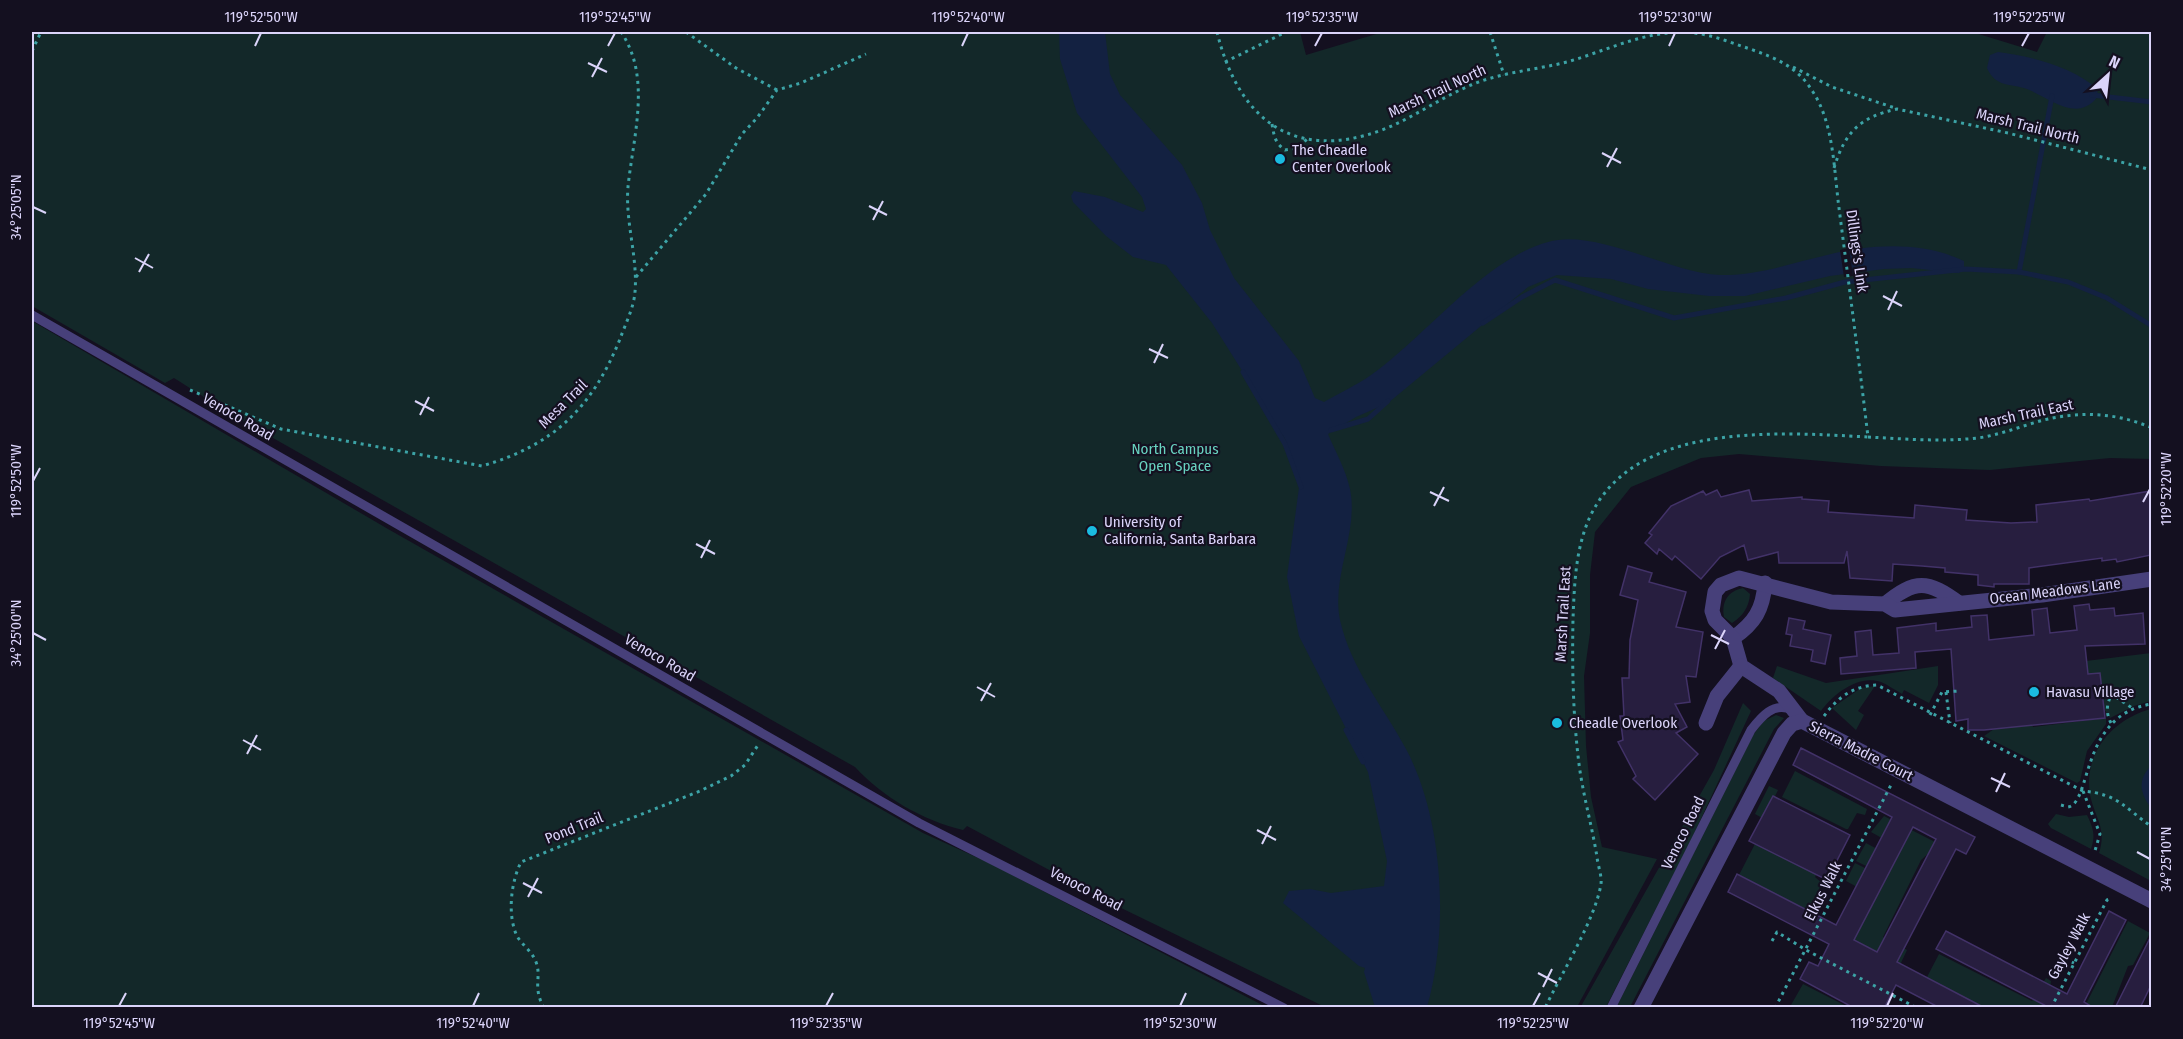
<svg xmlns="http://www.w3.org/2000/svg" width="2183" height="1039" font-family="'Fira Sans Condensed',sans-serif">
  <rect width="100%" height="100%" fill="#141020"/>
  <g fill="#132829">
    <path d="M32,32h1268l6,23 77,-23h589l65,20 10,-20h104v427l-41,-1 -120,12 -109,-4 -142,-12 -38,4 -70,29 -36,45 -5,43v58l-6,43 2,70 5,51 11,50 55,12 -80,148h-252l-210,-102 -148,-79 -4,4c-41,-10 -79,-32 -108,-63l-621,-351 -60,-38 -9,5 -133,-77z"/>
    <polygon points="32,321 388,529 923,833 987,862 1266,1007 32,1007"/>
    <path d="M1743,588l7,6c-1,13 -7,22 -18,29l-8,-6c-3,-15 4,-26 19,-29z"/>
    <polygon points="2151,653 2151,701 2134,706 2110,718 2104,709 2100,673 2088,674 2086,661"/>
    <path d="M1777,666l49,17 112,-17v19l-9,18 -25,-13 -2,4c-7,-4 -14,-9 -21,-12 -22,-8 -48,12 -60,29l-48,-33z"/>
    <polygon points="1875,686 1858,711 1864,715 1856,730 1832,708 1861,688"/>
    <polygon points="1743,703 1751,711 1693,836 1606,1007 1580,1008 1714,770"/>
    <path d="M2151,709v172l-52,-28c8,-25 -4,-35 -9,-58 -7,-42 23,-76 61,-86z"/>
    <polygon points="1776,715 1784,718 1774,729 1630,1007 1616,1008 1753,735 1764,721"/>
    <polygon points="2106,718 2106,724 2087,751 2080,781 2077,783 1984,736 1994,729 2011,728 2011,723 2032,725 2033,727"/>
    <polygon points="1795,771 1867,809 1865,815 1857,813 1848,829 1846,829 1782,797"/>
    <polygon points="1769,786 1778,790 1764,819 1755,814"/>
    <path d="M2056,814l13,3 18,-2c6,13 9,20 4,34l-40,-21 -3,-4z"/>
    <polygon points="1884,816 1939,844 1921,860 1883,937 1907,950 1900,965 1848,938 1896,846 1871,832"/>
    <polygon points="1757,840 1818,871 1815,877 1822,883 1814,900 1820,904 1813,915 1738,877"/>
    <polygon points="1866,843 1879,850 1870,868 1856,861"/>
    <polygon points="1855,863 1869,870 1859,888 1846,881"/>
    <polygon points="2128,921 2150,933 2133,965 2128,966 2112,1007 2097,1005 2100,1007 2084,1008"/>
    <polygon points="1939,954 2032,1001 2046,978 2051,981 2049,995 2043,1007 1981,1008 1926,979"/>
    <polygon points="1803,984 1848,1007 1791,1005"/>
  </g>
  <g fill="#132141">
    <path d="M1059,32h46l5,42 10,21 62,70 20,38 8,27 24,48 65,83 16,37 9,4c15,-9 33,-17 47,-27 54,-38 112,-115 177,-133 48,-14 122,31 172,33 36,1 72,-12 107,-20 45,-11 95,-14 137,6v7l-5,5 -48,-5 -27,1 -54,7 -85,20h-36l-61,-7 -37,-10 -54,-4 -29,12 -140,116 -32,14 -28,17c7,17 18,36 22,55 9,44 -19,87 -10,131 11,49 43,86 66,129 38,71 43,182 21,258h-52l-11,-35 1,-4 -6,-2 -76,-63 6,-12 21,-2 21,4 53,-7 3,-25 -19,-89 -69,-136 -12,-59 13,-97 -15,-41 -73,-116 -46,-58 -33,-8 -27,-21 -33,-34 -2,-6 3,-5 31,6 38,15 3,-3 -4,-12 -65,-84 -17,-54z"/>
    <path d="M1998,52c32,4 75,15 99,37l1,7c-20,28 -48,2 -71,-7 -17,-6 -31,-1 -40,-21l3,-13z"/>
    <path d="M2151,766v42c-11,-15 -14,-28 0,-42z"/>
  </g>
  <polygon fill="#141020" points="1849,248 1853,276 1844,277 1840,250"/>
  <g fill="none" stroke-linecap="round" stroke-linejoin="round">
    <g stroke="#132141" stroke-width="5">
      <polyline points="2092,95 2152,102"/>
      <polyline points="2019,272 2052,96"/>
      <polyline points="1483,323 1522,297 1555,280 1674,318 1786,298 1845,282 1966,269 2019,272 2068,282 2107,298 2152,326"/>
      <polyline points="1243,372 1285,444 1301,487"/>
      <polyline points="1331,430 1368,419 1388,401"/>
      <polyline points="1346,730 1363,762"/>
    </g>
  </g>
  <g fill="#271e3f" stroke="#423268" stroke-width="1.5" fill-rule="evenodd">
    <polygon points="1717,490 1721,497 1749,490 1752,501 1802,497 1802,499 1829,501 1828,512 1914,518 1915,505 1967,510 1966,520 2011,523 2037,522 2036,505 2089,499 2090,501 2151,491 2151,555 2117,562 2116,559 2102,561 2102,558 2029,568 2029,584 1994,584 1994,587 1978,585 1978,575 1945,572 1945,568 1922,566 1893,564 1892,581 1850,578 1847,551 1844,563 1779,563 1778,552 1748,560 1744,545 1720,557 1701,579 1675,556 1672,560 1659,549 1657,554 1645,543 1652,535 1649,533 1671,506 1703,491 1706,495"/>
    <polygon points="1628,566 1652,573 1649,582 1686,592 1676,627 1703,632 1696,677 1686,676 1690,702 1675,704 1687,727 1676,733 1698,754 1655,800 1633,779 1636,776 1618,742 1623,740 1620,716 1624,716 1622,678 1629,678 1630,640 1638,600 1620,595"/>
    <polygon points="2089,604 2090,610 2114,608 2115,616 2143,613 2145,644 2085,646 2088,674 2100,673 2105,718 1984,730 1968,730 1968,719 1956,721 1951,649 1915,652 1916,668 1841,674 1840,658 1857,656 1855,632 1871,630 1873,655 1899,653 1897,628 1936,623 1936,631 1972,627 1971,616 1987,615 1989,640 2034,635 2032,610 2047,608 2050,633 2077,630 2074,606"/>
    <polygon points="1789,618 1805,621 1803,629 1831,635 1825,664 1811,661 1813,650 1790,646 1792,635 1786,634"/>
    <path d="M1801,748l174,89 -9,17 -10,-5 -59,113 88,46h-45l-44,-23 -12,23h-30l-54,-29 9,-17 9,4 11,-22 -101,-52 9,-18 99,51 56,-108 -99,-52zM1913,827l23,12 -59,113 -23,-12z"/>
    <polygon points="1773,796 1850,835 1827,880 1749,841"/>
    <polygon points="2109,911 2126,920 2084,1002 2094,1008 2050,1008 1936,949 1946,931 2067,994"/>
    <polygon points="2151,936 2151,985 2140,1008 2115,1008"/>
  </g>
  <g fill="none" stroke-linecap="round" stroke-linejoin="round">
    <g stroke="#3ca3a6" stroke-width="3" stroke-dasharray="3 4.5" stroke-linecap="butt">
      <polyline points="686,32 736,68 777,90"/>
      <path d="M1217,32c21,86 75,131 165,98 31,-12 58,-32 89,-45 31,-13 64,-15 96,-23 42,-12 83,-34 127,-29 19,2 38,10 56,16 26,9 48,18 63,43 21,32 21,79 26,116 10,77 20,153 29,229 -96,-5 -254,-18 -286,102 -7,25 -8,54 -9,80 -1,49 0,97 6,145 4,31 13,62 18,93 1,9 5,19 4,27 -6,36 -40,90 -56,124"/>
      <polyline points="1490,32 1504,75"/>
      <polyline points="32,51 41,32"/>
      <polyline points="1225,62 1286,32"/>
      <polyline points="1793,67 1832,87 1895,108"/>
      <path d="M1272,124c2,12 3,19 13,26l13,-2 9,-9"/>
      <path d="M1834,168c11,-36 26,-51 63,-59l111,24 144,37"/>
      <polyline points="636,277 706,194 742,134 757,118 777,90 801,83 866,54"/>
      <path d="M190,390l91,39 201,37c72,-21 110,-58 138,-127 5,-14 14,-32 15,-47 3,-35 -10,-70 -7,-105 5,-50 24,-110 -7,-155"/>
      <path d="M1868,437c36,2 73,5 110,1 21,-3 41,-11 62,-17 37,-10 76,-9 112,7"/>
      <polyline points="2103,691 2107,691 2132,708"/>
      <polyline points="1946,692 1950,723"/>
      <polyline points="1930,715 1942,692 1959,691"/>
      <path d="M1824,716c14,-19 29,-30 53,-31l206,106c35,3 42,17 69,36"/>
      <path d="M2111,723c-5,-9 -5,-19 1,-29"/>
      <polyline points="2083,791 2100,834 2094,854"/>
      <path d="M2061,805l7,2c24,-4 12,-93 84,-103"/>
      <polyline points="1772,941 1777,932 1806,950 1917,1008"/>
      <polyline points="2065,959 2074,963"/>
      <path d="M544,1008c-12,-22 -2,-30 -8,-46 -4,-11 -14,-17 -19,-26 -10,-21 -6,-54 4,-74l179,-71 31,-15 14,-11 13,-20"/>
      <polyline points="1775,1008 1891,785"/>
      <polyline points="2051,1008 2107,900 2112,898"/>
    </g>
    <g stroke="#47407a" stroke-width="9">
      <polyline points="32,315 919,823 1284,1008"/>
      <path d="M1611,1008l140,-278c10,-13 23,-29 41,-20"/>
    </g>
    <g stroke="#47407a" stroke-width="15">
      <path d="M1885,604c30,-25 43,-24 74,-1"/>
      <path d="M1733,638c22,-15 30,-29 32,-55"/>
      <polyline points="1802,721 1779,691 1741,666 1733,638 1715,620 1712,611 1715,592 1721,585 1739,578 1831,602 1885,604 1895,610 2042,595 2152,579"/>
      <polyline points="1706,723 1717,696 1741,666"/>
      <polyline points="1641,1008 1784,733 1792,724 1802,721 2152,901"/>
    </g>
  </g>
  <path fill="none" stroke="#dbd4fa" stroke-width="2" d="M255,46l6,-13M608,46l7,-13M962,46l6,-13M1315,46l7,-13M1669,46l6,-13M2022,46l7,-13M588,63l19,9M592,77l10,-19M1602,153l19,10M1607,167l10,-19M869,206l18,9M33,207l13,6M873,220l10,-19M135,258l18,10M139,272l10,-18M1883,296l19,10M1888,310l9,-19M1149,349l19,9M1154,363l9,-19M415,401l19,10M420,415l9,-18M33,481l7,-13M1430,492l19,9M2143,502l7,-13M1434,506l10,-19M696,544l19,10M701,558l9,-18M33,633l13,7M1711,635l18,9M1715,649l10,-19M977,687l18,10M981,701l10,-18M243,740l18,10M247,754l10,-19M1991,778l19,9M1996,792l9,-19M1257,830l19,10M1262,844l9,-18M2137,852l13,7M523,883l19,10M528,897l10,-19M1538,973l19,10M1543,987l9,-18M119,1006l7,-13M473,1006l6,-13M826,1006l7,-13M1180,1006l6,-13M1533,1006l7,-13M1887,1006l6,-13"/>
  <g fill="#1abbe0" stroke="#141020" stroke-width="2">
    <circle cx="1280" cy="159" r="6"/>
    <circle cx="1092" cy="531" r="6"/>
    <circle cx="2034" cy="692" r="6"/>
    <circle cx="1557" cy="723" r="6"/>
  </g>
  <g text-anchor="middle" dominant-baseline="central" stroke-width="4.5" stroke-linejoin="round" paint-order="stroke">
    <g font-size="15" fill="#dbd4fa" stroke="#141020">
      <text transform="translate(1437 91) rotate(-25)">Marsh Trail North</text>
      <text transform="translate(2028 126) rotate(14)">Marsh Trail North</text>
      <text transform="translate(1857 251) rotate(82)">Dillings's Link</text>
      <text transform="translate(563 404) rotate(-45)">Mesa Trail</text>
      <text transform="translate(2026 414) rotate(-12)">Marsh Trail East</text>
      <text transform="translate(238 417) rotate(30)">Venoco Road</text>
      <text transform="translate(2055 591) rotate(-7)">Ocean Meadows Lane</text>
      <text transform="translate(1563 614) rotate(-87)">Marsh Trail East</text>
      <text transform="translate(660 658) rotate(30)">Venoco Road</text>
      <text transform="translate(1861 751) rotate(27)">Sierra Madre Court</text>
      <text transform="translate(574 828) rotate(-22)">Pond Trail</text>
      <text transform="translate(1683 833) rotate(-64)">Venoco Road</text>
      <text transform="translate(1086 889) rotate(27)">Venoco Road</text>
      <text transform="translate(1823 891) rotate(-63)">Elkus Walk</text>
      <text transform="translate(2069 946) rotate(-62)">Gayley Walk</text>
    </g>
    <g font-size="15" fill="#dbd4fa" stroke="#141020" text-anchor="start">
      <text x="1292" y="150">The Cheadle<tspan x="1292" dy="17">Center Overlook</tspan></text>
      <text x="1104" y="522">University of<tspan x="1104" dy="17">California, Santa Barbara</tspan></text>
      <text x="2046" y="692">Havasu Village</text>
      <text x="1569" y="723">Cheadle Overlook</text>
    </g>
    <g font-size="15" fill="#68d2c0" stroke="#141020">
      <text x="1175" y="449">North Campus<tspan x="1175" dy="17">Open Space</tspan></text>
    </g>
  </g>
  <rect width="2183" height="1039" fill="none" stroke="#141020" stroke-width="66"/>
  <g transform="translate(2108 75) rotate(27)" stroke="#141020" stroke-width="4.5" paint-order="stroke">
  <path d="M0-4.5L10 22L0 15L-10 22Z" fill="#dbd4fa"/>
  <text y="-9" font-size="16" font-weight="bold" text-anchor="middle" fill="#dbd4fa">N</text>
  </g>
  <rect x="33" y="33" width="2117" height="973" fill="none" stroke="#dbd4fa" stroke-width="2"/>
  <g font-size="15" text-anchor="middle" fill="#dbd4fa">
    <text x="261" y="22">119°52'50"W</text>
    <text x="615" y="22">119°52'45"W</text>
    <text x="968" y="22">119°52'40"W</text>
    <text x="1322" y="22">119°52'35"W</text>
    <text x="1675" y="22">119°52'30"W</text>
    <text x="2029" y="22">119°52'25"W</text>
    <text transform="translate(16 207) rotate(-90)" y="5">34°25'05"N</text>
    <text transform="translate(16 481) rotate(-90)" y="5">119°52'50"W</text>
    <text transform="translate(2166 489) rotate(-90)" y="5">119°52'20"W</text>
    <text transform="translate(16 633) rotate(-90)" y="5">34°25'00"N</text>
    <text transform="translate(2166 859) rotate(-90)" y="5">34°25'10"N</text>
    <text x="119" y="1028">119°52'45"W</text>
    <text x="473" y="1028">119°52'40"W</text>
    <text x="826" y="1028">119°52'35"W</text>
    <text x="1180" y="1028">119°52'30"W</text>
    <text x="1533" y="1028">119°52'25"W</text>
    <text x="1887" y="1028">119°52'20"W</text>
  </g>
</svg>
